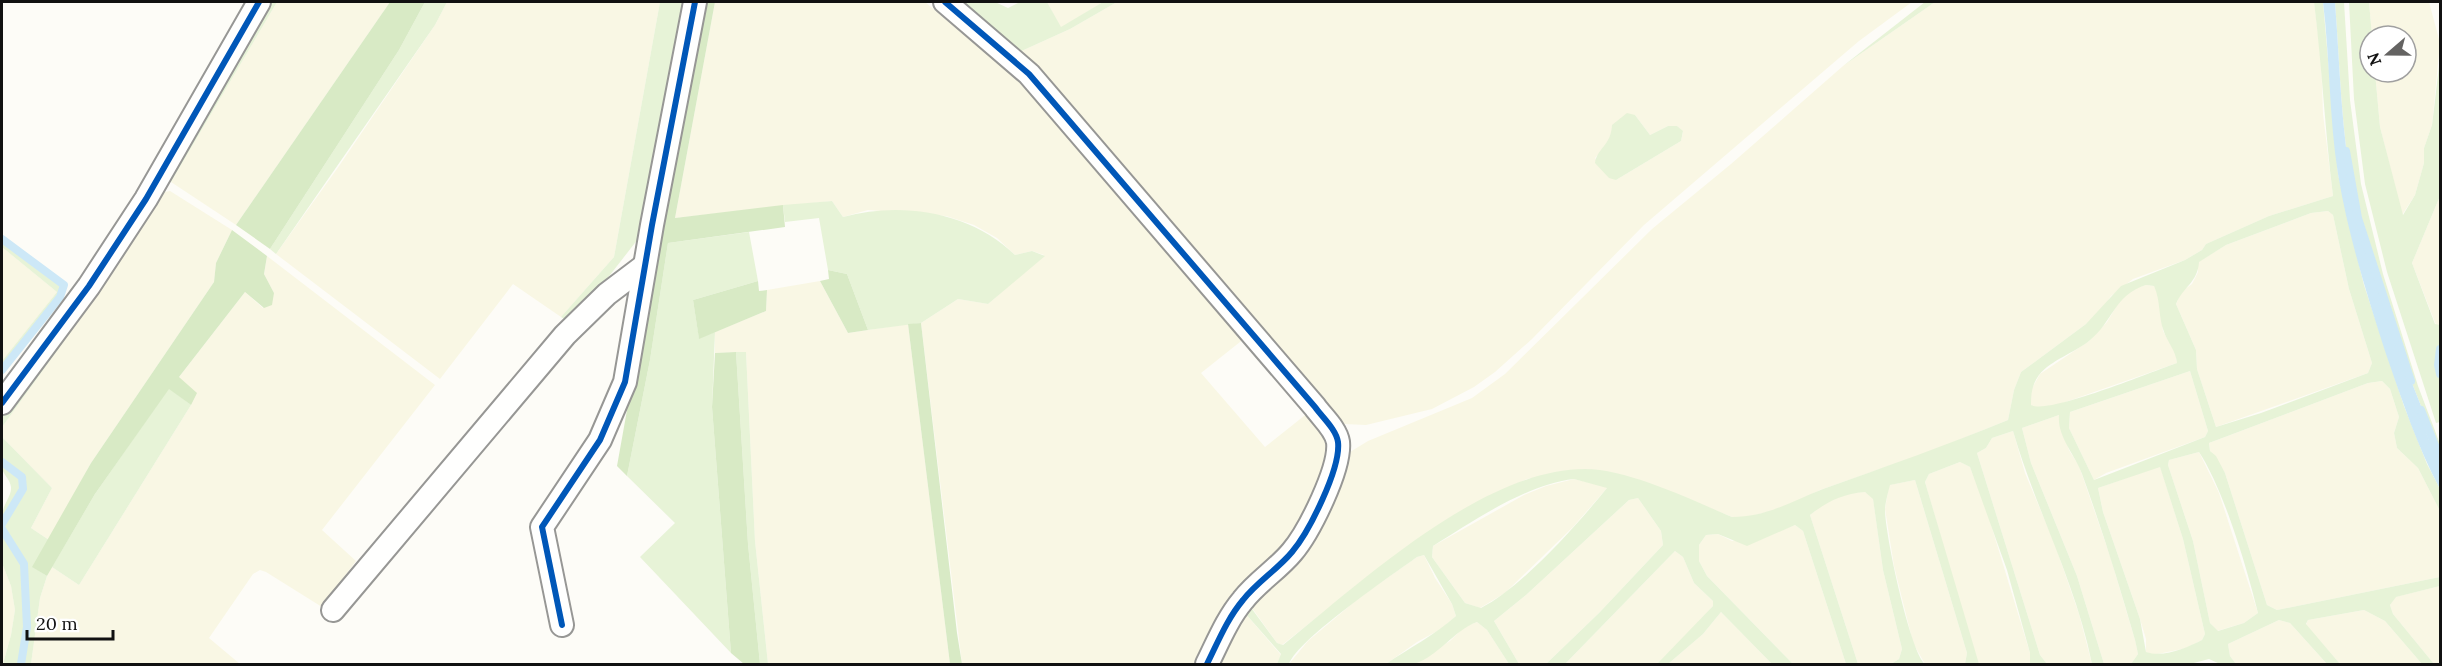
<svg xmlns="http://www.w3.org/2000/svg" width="2442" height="666" font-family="Lora,serif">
  <rect width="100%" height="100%" fill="#fdfcf7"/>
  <g fill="#f9f7e4" fill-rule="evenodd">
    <polygon points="277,2 390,2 236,225 171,182"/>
    <polygon points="447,2 660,2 614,257 561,317 513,284 440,379 276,254 339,166 435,25"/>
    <polygon points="715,2 925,2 1020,82 1086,158 1140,213 1245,338 1201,373 1265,447 1309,412 1327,440 1330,455 1316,508 1201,664 962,664 921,323 958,299 988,304 1044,255 1032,251 1015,255 997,238 974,225 946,216 868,210 843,217 832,201 675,218"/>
    <polygon points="1047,2 1103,2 1061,28"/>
    <path d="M1117,2h795l-53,39 -215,184 -112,114 -37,33 -21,15 -42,22 -66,16 -22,-1 -11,-7 -318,-363 55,-25zM1635,115l15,20 18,-9h9l6,6 -2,9 -65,39 -21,-22z"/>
    <polygon points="1935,2 2314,2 2321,58 2323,114 2333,196 2269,216 2206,244 2202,250 2185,260 2133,279 2111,296 2100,312 2086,324 2021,372 2014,390 2008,420 1929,452 1820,490 1783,508 1748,517 1732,517 1642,481 1610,473 1585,469 1527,479 1476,503 1406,547 1282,645 1277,643 1252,608 1253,596 1350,452 1368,441 1472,398 1505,374 1652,229 1731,164 1843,66"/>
    <polygon points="2369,2 2429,2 2440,43 2432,125 2424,148 2424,163 2415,195 2402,215 2380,127 2375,72 2406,72 2406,36 2372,36"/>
    <polygon points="170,191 232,230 216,263 214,282 91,463 49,540 31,528 52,488 2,437 2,427 98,294 165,192"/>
    <polygon points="2440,196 2440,325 2436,325 2412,263"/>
    <polygon points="2328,211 2333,215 2349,289 2372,363 2368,373 2216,427 2197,369 2196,350 2176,304 2182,291 2192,284 2198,272 2198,262 2226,245 2311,213"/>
    <polygon points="2,247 57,292 2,361"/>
    <polygon points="267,256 435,385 322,530 356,561 322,607 266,572 260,570 253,574 209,638 240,664 31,664 40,598 47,576 52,567 79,585 191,405 179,377 245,292 263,308 274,293 264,274"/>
    <polygon points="820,281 848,333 908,324 950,664 768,664 755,541 746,352 715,353 715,332 766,311 767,290"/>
    <polygon points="2146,285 2154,286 2159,296 2163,331 2176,354 2177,363 2060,404 2037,409 2031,405 2031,390 2040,374 2089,341 2107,322 2122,297 2133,289"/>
    <polygon points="2190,371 2208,431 2205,437 2106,473 2094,480 2069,428 2070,412"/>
    <polygon points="2382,381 2390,389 2399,417 2394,433 2397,448 2418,468 2440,511 2440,577 2277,610 2267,605 2225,473 2210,451 2209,443 2368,383"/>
    <polygon points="2059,415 2069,450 2079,466 2110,556 2135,640 2138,654 2131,664 2104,664 2077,576 2031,463 2022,428"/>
    <polygon points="2013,431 2025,473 2054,542 2079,614 2092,664 2047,664 2040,655 1977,453 1986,448 1992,438"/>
    <polygon points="2199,452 2219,493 2258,613 2244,623 2217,631 2210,623 2193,541 2168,465 2169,460"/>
    <polygon points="1960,462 1970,467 1985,505 2030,653 2030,663 2028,664 1979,664 1974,653 1925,482 1929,474"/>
    <polygon points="2160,466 2183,539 2205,634 2202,640 2187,648 2153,655 2146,652 2146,639 2140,619 2103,512 2098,488"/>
    <polygon points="1574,479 1608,487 1573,527 1505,593 1480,608 1465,603 1432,557 1433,546 1524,495 1546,486"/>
    <polygon points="1915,480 1961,633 1967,653 1965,664 1925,664 1913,643 1894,566 1885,509 1889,485"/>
    <polygon points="1865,492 1873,498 1883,570 1902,649 1899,659 1891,664 1858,664 1810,515 1826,502 1846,493"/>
    <polygon points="1638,498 1661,531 1663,545 1599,613 1546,664 1519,664 1494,621 1526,595 1629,500"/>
    <polygon points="1795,525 1803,531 1846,664 1793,664 1707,576 1699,561 1699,545 1706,535 1718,534 1732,541 1774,533"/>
    <polygon points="1675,551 1683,557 1694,583 1713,601 1713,606 1688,634 1657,664 1565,664"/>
    <polygon points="1424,555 1435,578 1452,604 1456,616 1441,629 1417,642 1386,664 1289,664 1308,641 1359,598 1417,557"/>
    <polygon points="2,563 11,586 15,610 11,635 3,664"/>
    <polygon points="2440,586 2440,664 2434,664 2393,614 2390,605 2395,597"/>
    <polygon points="2364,610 2385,621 2422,664 2340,664 2306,625 2308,620"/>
    <polygon points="1244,612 1281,655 1277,664 1213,664"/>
    <polygon points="1721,612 1772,664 1668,664 1703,634"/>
    <polygon points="2279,620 2290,623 2327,664 2236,664 2230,656 2228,644"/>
    <polygon points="1477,622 1487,630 1509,664 1413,664 1450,641 1464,627"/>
  </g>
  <g fill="#e7f3d7" fill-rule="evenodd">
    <polygon points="266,2 277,2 171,182 164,178"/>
    <polygon points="425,2 447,2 435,25 276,254 270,249 399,50"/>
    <polygon points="660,2 683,2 638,239 610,275 566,320 561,317 614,257"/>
    <polygon points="955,2 995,2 1008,8 1020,2 1047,2 1061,27 1103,2 1117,2 1070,29 1015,54"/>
    <polygon points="1925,2 1935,2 1843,66"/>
    <path d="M2314,2h9l15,172 15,66 11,45 40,121 23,58 13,25v22l-22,-43 -21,-20 -3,-15 5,-16 -9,-28 -8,-8 -14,2 -159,60 1,8 6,5 9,17 42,132 10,5 163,-33v9l-44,11 -6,8 3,9 41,50h-12l-37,-43 -21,-11 -56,10 -2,4 34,40h-13l-37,-41 -11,-3 -51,24 2,12 6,8h-16l-11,-5 -19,5h-59l7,-10 -3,-14c-16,-56 -33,-111 -53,-166 -7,-20 -25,-37 -23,-59l-37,13 9,35 46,113 27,88h-12c-16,-81 -56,-154 -79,-233l-21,7 -6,10 -9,5 63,202 7,9h29h-48l2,-1v-10l-23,-83 -37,-103 -10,-5 -31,12 -4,8 54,182h-14l2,-11 -6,-20 -46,-153 -25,5c-2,7 -4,15 -5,23 -1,22 25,144 40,156h-34l8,-5 3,-10 -19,-79 -10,-71 -8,-7c-23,2 -37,9 -55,23l48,149h-12l-43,-133 -8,-6 -48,21 -29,-12 -12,1 -7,10v16l8,15 86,88h-21l-51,-52 -18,22 -35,30h-11l56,-58v-5l-19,-18 -11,-26 -8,-6 -110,113h-19l53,-51 64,-68 -2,-14 -23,-33 -9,2 -103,95 -32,26 25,43h-10l-22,-34 -10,-8c-24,9 -38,34 -63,42 -8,2 -20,0 -28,0 23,-16 49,-29 70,-48l-4,-12 -28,-49 -7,2c-25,18 -119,82 -128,107h-12l4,-10 -37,-42 9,-16 -1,13 25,34 6,2c77,-62 199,-176 302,-176 43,0 107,31 147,48 35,0 60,-16 91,-28 62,-22 124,-44 185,-69l6,-30 7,-18 65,-48 35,-38 64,-26 17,-10 4,-6 63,-28 64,-20c-8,-65 -11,-130 -19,-194zM2328,211l5,4 16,74 23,74 -4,10 -107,40 -45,14 -19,-58 -1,-19 -20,-46c7,-17 22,-22 23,-42l27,-17 85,-32zM2146,285l8,1c7,15 4,31 10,46 4,11 12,19 13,31 -24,8 -129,52 -146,42 0,-12 1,-20 8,-30 12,-15 35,-22 50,-34 24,-19 25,-46 57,-56zM2190,371l18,60 -3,6 -111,43 -25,-52 1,-16zM2199,452c25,38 48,116 59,161l-14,10 -26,8 -8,-8 -17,-82 -25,-76 1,-5zM2160,467l23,72 22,95 -3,6c-16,8 -38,18 -56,12l-6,-33 -37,-107 -5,-24zM1574,479l33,9c-29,36 -86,100 -126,120l-16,-5 -33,-46 1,-11c40,-25 94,-62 141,-67z"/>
    <path d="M2335,2h9l6,98 11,84 22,90 35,112 22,58v11c-10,-11 -17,-23 -15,-39 -28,-71 -57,-143 -71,-218 -13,-64 -14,-131 -19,-196z"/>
    <polygon points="2349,2 2369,2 2372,36 2370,72 2375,72 2380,127 2403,215 2415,195 2424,163 2424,148 2432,125 2440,58 2440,196 2412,263 2435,324 2440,325 2440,346 2436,365 2440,380 2440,422 2436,423 2387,272 2365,184 2354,99"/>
    <path d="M1627,113l8,2 15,20 18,-9h9l6,5 -2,10 -65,39 -7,-2 -14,-15c2,-15 16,-17 17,-38z"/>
    <polygon points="157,191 165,192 98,294 2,427 2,411"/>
    <path d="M832,201l11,16c59,-16 128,-5 172,38l17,-4 13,5 -57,48 -30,-5 -37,24 -53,7 -21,-56 -19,-4 -9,-52 -34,4 -2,-17z"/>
    <polygon points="749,232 758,281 693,300 699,338 715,332 712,407 731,653 640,557 675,523 627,476 650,360 668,243"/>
    <polygon points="2,240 62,286 60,296 2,368 2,361 57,292 2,247"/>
    <polygon points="736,352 746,352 755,541 768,664 760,664 748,544"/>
    <polygon points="169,388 191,405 79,585 52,567 95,494"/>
    <polygon points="2,437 52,488 31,528 49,540 33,567 47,576 40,598 31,664 23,664 29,628 26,563 3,527 25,490 24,476 2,459"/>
    <path d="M2,464l18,14 1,11 -19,31c-1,-15 10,-23 9,-33 -1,-9 -10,-13 -9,-23z"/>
    <polygon points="2,533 22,564 24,628 19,664 3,664 11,635 15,610 11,586 2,563"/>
  </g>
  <g fill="#d8eac5">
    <polygon points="390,2 425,2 399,50 270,249 236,225"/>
    <polygon points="700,2 715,2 675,218 783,205 785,227 668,243 650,360 627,476 617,466"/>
    <polygon points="232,230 267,256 264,274 274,293 272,305 264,308 245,292 179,377 197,393 191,405 169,389 95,494 47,576 32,567 91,463 214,282 216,263"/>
    <polygon points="828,270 847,274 868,330 848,333 820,281 829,279"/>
    <polygon points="758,281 759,291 767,290 766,311 699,339 693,300"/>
    <polygon points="921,323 957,633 962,664 950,664 908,324"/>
    <polygon points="736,352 748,544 760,664 744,664 731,653 712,407 715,353"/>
  </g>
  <path fill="#cde8f7" d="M2323,2h12c5,65 6,132 19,196 14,75 43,147 71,218 -2,16 5,28 15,39v34c-23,-43 -38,-89 -54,-135 -19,-59 -38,-119 -48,-180 -9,-57 -8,-115 -15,-172z"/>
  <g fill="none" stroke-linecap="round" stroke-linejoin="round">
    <g stroke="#cde8f7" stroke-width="8">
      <polyline points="2346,151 2358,218 2411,381"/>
      <polyline points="2,239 64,285 60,297 2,370"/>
      <polyline points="2440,349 2438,365 2440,374"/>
      <polyline points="2421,410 2440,458"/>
      <polyline points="2,462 22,477 23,489 2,524"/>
      <polyline points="2,529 24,564 27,627 21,664"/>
    </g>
    <defs>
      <g id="street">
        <path d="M945,2l84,72 286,333c7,10 21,22 23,35 3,26 -29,90 -46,110 -14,17 -35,30 -49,48 -16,19 -25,42 -36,64"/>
        <polyline points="2,403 89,286 146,199 259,2"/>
        <polyline points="333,610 565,335 607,294 644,266"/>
        <polyline points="562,625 542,527 600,440 625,382 652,225 695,2"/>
      </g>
    </defs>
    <use href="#street" stroke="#979795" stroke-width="26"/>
    <use href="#street" stroke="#fffffe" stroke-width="22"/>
    <defs>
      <g id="cycleway">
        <path d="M945,2l84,72 286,333c7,10 21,22 23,35 3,26 -29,90 -46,110 -14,17 -35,30 -49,48 -16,19 -25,42 -36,64"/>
        <polyline points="2,403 89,286 146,199 259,2"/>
        <polyline points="562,625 542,527 600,440 625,382 652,225 695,2"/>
      </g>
    </defs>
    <use href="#cycleway" stroke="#fff" stroke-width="10"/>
    <use href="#cycleway" stroke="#0057b8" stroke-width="6"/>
  </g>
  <rect width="2442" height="666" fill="none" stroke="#111111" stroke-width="6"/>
  <g transform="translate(2388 54) rotate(250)"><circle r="28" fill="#ffffff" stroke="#a0a0a0" stroke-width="1.5"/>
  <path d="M0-4.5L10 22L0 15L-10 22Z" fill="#646362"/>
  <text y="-9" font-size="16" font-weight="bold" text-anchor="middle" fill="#111111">N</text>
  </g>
  <path d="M27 630v9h86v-9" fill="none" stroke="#111111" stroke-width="3"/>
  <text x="36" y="630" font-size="18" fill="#111111" stroke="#ffffff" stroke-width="4.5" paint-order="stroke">20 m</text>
</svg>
